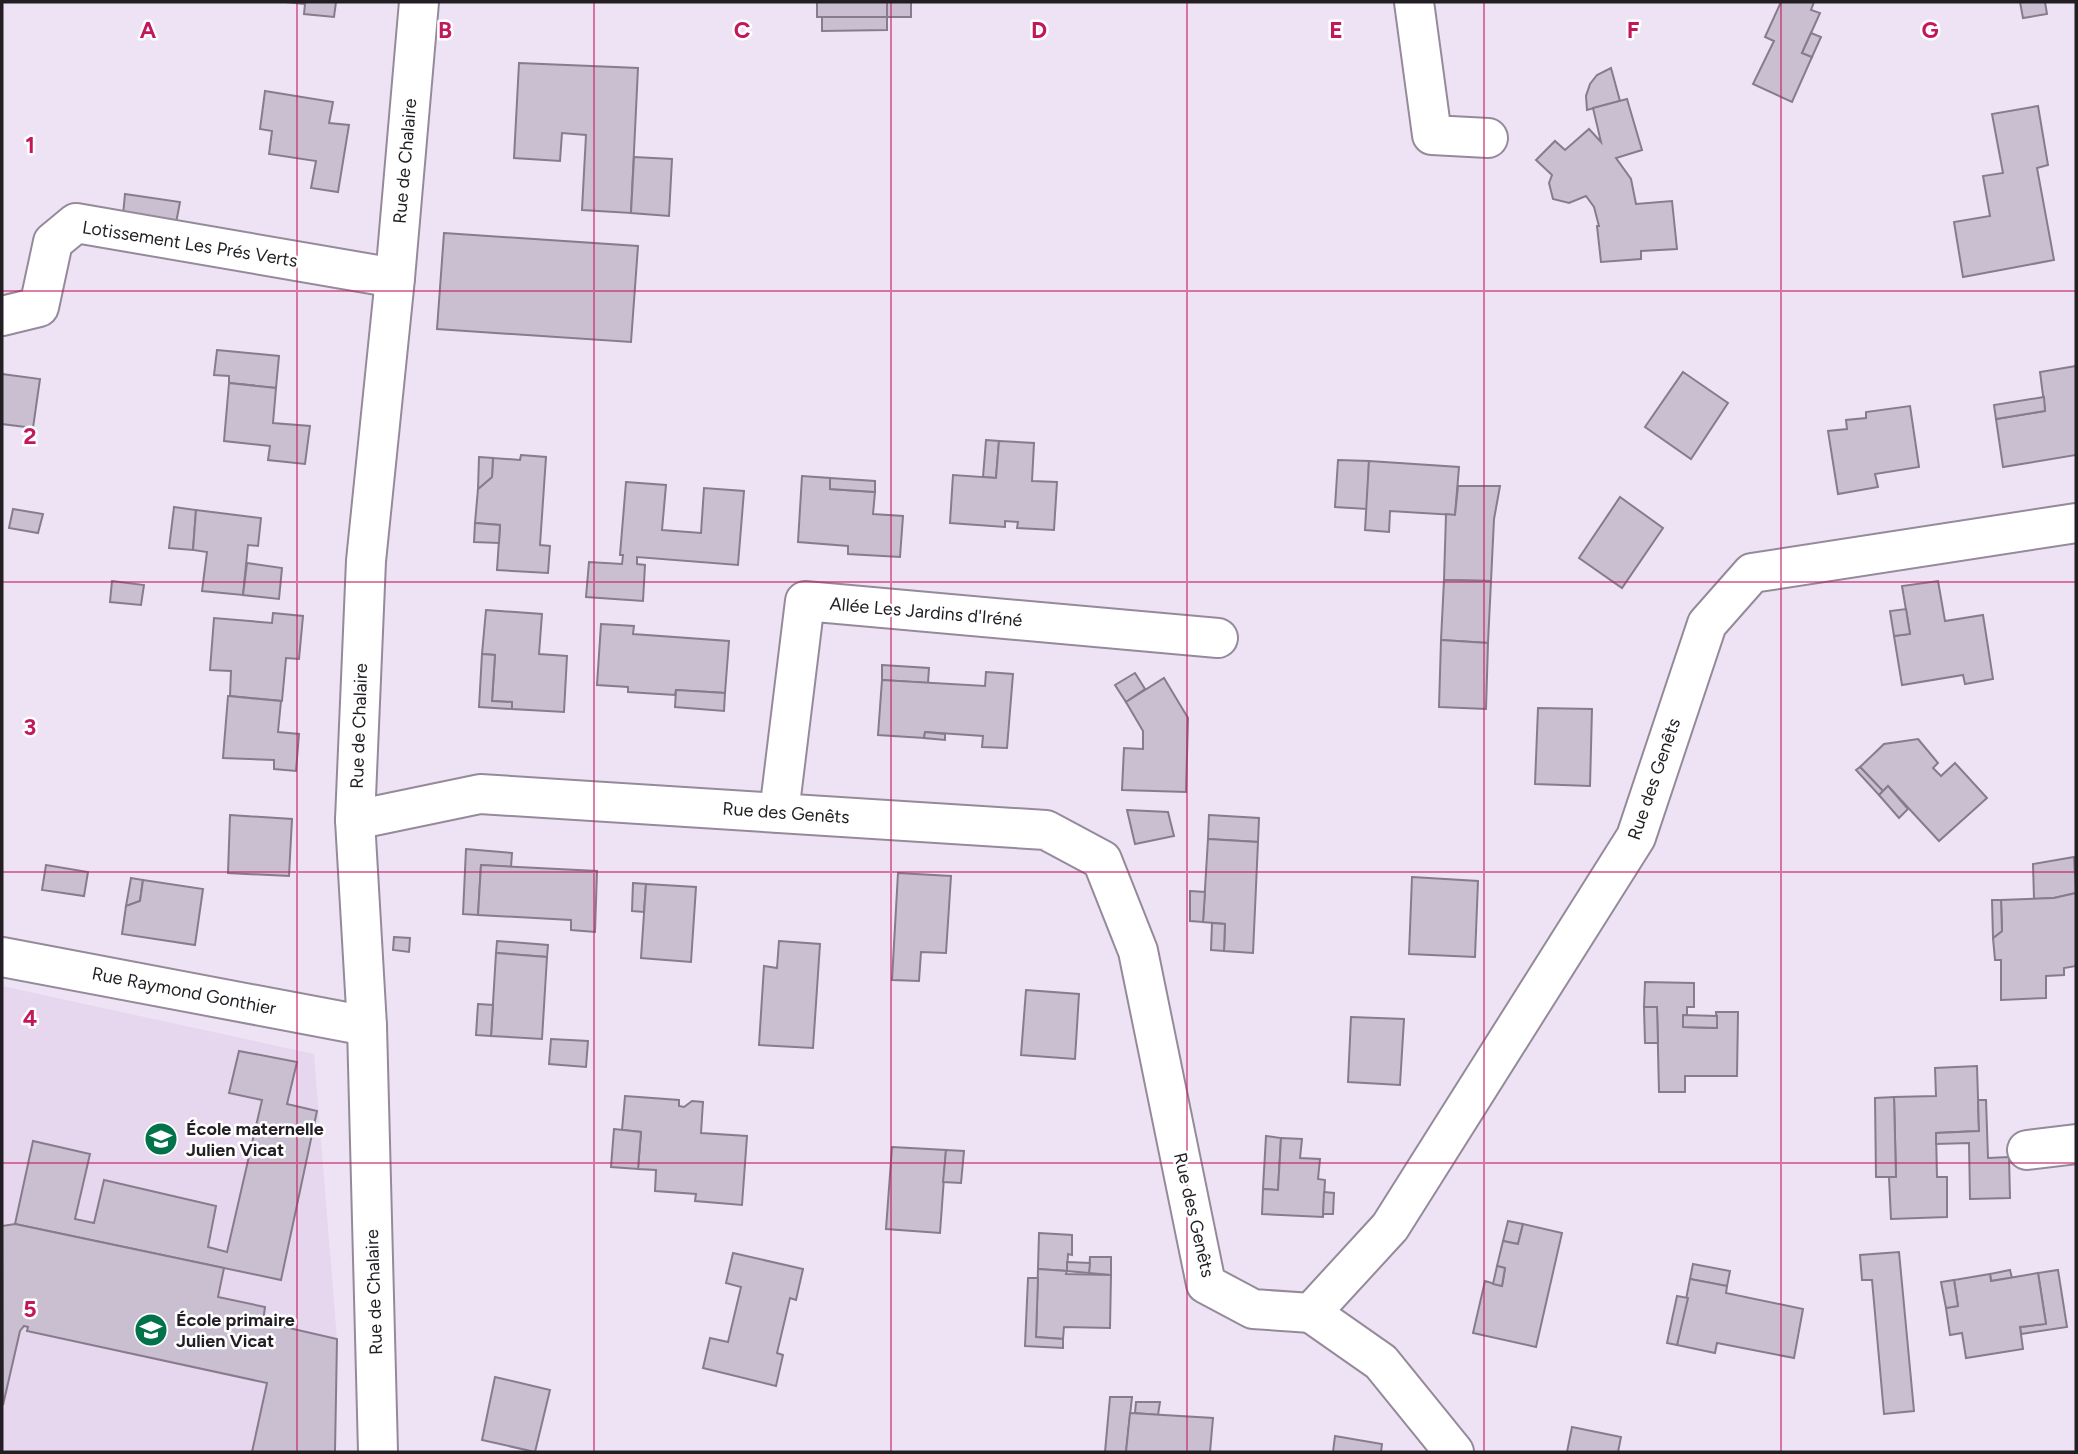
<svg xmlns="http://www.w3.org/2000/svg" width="2078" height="1454" font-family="Figtree,sans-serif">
  <rect width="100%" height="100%" fill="#eee3f5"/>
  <polygon fill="#e6d6ee" points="2,986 314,1054 337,1339 335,1452 2,1452"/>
  <g fill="#cabfd0" stroke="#867c8c" stroke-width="2">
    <polygon points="285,2 336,2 334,17 304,14 305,4"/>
    <rect x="817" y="2" width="70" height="15"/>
    <rect x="887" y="2" width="24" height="15"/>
    <polygon points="1781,2 1814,2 1811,10 1820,13 1802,53 1812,57 1792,102 1753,84 1774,41 1765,37"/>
    <polygon points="2020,2 2045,2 2047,14 2023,18"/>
    <polygon points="822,17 887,17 887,30 822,31"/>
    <polygon points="1811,33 1821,37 1812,57 1802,53"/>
    <polygon points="519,63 638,68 631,213 582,210 586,135 562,133 560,161 514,158"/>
    <polygon points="1611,68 1620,101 1587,110 1586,96 1590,84 1597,75"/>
    <polygon points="265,91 333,102 329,123 349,125 338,192 311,188 316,161 269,154 272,131 260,129"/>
    <polygon points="1627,99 1642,150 1616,158 1631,179 1636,204 1672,201 1677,249 1641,251 1641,259 1601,262 1597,226 1599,226 1594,207 1586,196 1569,203 1553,199 1549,183 1552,175 1536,160 1555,141 1565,150 1589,129 1601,142 1593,108"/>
    <polygon points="2038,106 2048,165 2037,168 2054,260 1963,277 1954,222 1990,216 1983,176 2003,173 1992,114"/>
    <polygon points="634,157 672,159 669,216 631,213"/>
    <polygon points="125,194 180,202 176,223 123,215"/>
    <polygon points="444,233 638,246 631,342 437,329"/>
    <polygon points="217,350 279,356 276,388 229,383 229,376 214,375"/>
    <polygon points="2076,366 2076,455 2003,467 1996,419 2045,411 2040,372"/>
    <polygon points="1683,372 1728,403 1691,459 1645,427"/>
    <polygon points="2,374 40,379 33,428 2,424"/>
    <polygon points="229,383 276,388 273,423 310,426 305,464 268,460 270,446 224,441"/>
    <polygon points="2044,397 2045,411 1996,419 1994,405"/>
    <polygon points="1910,406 1919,467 1875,474 1878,487 1838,494 1828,431 1847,429 1846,420 1866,418 1866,412"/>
    <polygon points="986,440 999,441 996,478 983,477"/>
    <polygon points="999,441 1034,443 1032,481 1057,482 1054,530 1017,528 1018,522 1005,521 1005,527 950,523 953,475 996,478"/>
    <polygon points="521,455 546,457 540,545 550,546 548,573 497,570 500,525 475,523 478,489 492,477 493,458 520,460"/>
    <polygon points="479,457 493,458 492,477 478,489"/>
    <polygon points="1338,460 1369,461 1367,509 1335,507"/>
    <polygon points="1369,461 1459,467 1455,515 1390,511 1389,532 1365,530"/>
    <polygon points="802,476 830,478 830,489 875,492 873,514 903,516 900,557 848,554 848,546 798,542"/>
    <polygon points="830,478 875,481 875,492 830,489"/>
    <polygon points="626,482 666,485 662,530 701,533 704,488 744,491 738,565 637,557 637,564 645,565 643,601 586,597 589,562 622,564 623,555 620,555"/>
    <polygon points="1458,486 1500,486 1494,519 1491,581 1444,580 1446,514 1455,515"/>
    <polygon points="1620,497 1663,528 1622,588 1579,558"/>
    <polygon points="174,507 196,510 193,550 169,548"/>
    <polygon points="13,509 43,514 38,533 9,528"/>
    <polygon points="196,510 261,518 258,546 248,545 243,595 202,591 207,552 193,550"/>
    <polygon points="475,523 500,525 499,543 474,542"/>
    <polygon points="247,563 282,568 279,599 243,595"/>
    <polygon points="1444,580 1491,581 1488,643 1441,640"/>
    <polygon points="112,581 144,585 141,605 110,602"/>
    <polygon points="1938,581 1945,621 1983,615 1993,679 1965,684 1963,675 1902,685 1894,636 1910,634 1902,586"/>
    <polygon points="1906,609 1910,634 1894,636 1890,611"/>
    <polygon points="486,610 542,614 539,654 567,656 564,712 512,709 512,702 492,701 495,655 482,654"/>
    <polygon points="273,613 303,616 299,659 286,658 282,701 230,696 231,671 210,670 214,618 272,623"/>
    <polygon points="601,624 634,626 633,634 729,641 725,693 676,690 675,695 628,692 628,687 597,685"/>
    <polygon points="1441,640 1488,643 1486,709 1439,707"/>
    <polygon points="482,654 495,655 492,701 512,702 512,709 479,707"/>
    <polygon points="882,665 929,668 928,683 882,680"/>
    <polygon points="986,672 1013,674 1007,748 982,747 983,736 925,732 924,738 878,735 882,680 985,686"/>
    <polygon points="1135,673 1145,689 1126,702 1115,685"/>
    <polygon points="1164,678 1188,718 1186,792 1122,790 1124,748 1143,749 1143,731 1126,702"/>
    <polygon points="676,690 725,693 724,711 675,707"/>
    <polygon points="228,696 281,701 278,732 299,734 296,771 274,769 274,760 223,758"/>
    <polygon points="1538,708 1592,709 1590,786 1535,784"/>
    <polygon points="925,732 945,734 945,740 924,738"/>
    <polygon points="1918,739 1938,763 1933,768 1941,776 1955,763 1987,798 1939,841 1888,786 1883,791 1860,767 1884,744"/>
    <polygon points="1860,767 1883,791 1879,795 1856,770"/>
    <polygon points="1888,786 1908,809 1899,818 1879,795"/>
    <polygon points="1127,810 1168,812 1174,836 1135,844"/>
    <polygon points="230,815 292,819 289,876 228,873"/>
    <polygon points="1209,815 1259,818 1258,842 1208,839"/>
    <polygon points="1208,839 1258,842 1253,953 1224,951 1225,924 1203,922"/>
    <polygon points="466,849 512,853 511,867 481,865 478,915 463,914"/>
    <polygon points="2074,857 2076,893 2054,898 2034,899 2033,864"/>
    <polygon points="46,865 88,872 84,896 42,890"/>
    <polygon points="481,865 597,871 595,932 571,930 571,920 478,915"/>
    <polygon points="898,873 951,876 946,953 921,952 919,981 892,980"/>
    <polygon points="1412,877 1478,881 1475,957 1409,954"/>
    <polygon points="131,878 143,880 140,901 126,906"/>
    <polygon points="143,880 203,889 195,945 122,934 126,906 140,901"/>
    <polygon points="633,883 646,884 644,912 632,911"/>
    <polygon points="646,884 696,887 691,962 641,958"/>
    <polygon points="1190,891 1205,892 1203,922 1190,921"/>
    <polygon points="2076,893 2076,966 2064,968 2064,975 2046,976 2046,998 2001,1000 2001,960 1995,960 1993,938 2002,931 2001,900 2054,898"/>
    <polygon points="1992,900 2001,900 2002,931 1993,938"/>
    <polygon points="1212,923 1225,924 1224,951 1211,950"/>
    <polygon points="394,937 410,938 409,952 393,950"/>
    <polygon points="497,941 548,945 547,957 496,953"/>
    <polygon points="779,941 820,944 813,1048 759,1045 764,966 777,968"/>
    <polygon points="496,953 547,957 542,1039 491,1036"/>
    <polygon points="1645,982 1694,983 1694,1007 1687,1007 1687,1015 1683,1015 1683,1027 1717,1028 1716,1012 1738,1012 1737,1076 1685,1076 1685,1092 1659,1092 1657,1007 1644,1007"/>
    <polygon points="1026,990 1079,994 1075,1059 1021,1055"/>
    <polygon points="478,1004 493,1005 491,1036 476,1035"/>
    <polygon points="1644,1007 1657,1007 1658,1043 1645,1043"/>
    <polygon points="1683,1015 1717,1016 1717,1028 1683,1027"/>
    <polygon points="1351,1017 1404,1019 1400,1085 1348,1082"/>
    <polygon points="551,1039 588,1041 586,1067 549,1064"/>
    <polygon points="239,1051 297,1062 287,1104 317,1111 281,1280 15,1224 33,1141 90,1154 75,1219 94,1223 104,1180 216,1206 208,1247 227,1252 262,1100 229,1093"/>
    <polygon points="1977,1066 1979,1131 1936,1133 1937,1177 1947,1177 1947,1217 1891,1219 1889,1177 1896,1177 1894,1097 1936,1096 1935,1068"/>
    <polygon points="625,1096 679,1100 679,1106 684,1107 692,1101 703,1102 701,1133 747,1136 742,1205 695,1201 696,1194 655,1191 656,1170 638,1169 641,1132 622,1130"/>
    <polygon points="1894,1097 1896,1177 1876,1177 1875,1098"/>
    <polygon points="1978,1100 1986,1100 1988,1158 2009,1157 2010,1198 1970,1199 1969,1143 1936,1144 1936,1133 1979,1131"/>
    <polygon points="614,1129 641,1132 638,1169 611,1167"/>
    <polygon points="1266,1136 1281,1138 1278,1190 1263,1189"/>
    <polygon points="1281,1138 1302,1139 1300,1158 1320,1159 1318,1179 1325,1180 1323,1217 1262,1214 1263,1189 1278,1190"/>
    <polygon points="892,1147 946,1150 940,1233 886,1229"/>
    <polygon points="946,1150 964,1151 961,1183 943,1182"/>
    <polygon points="1324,1192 1334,1193 1333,1214 1323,1214"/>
    <polygon points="1508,1221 1523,1224 1518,1244 1503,1241"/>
    <polygon points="15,1224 224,1268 218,1297 265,1307 263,1322 337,1339 335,1452 252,1452 267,1383 27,1331 28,1327 24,1326 20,1331 3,1405 2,1226"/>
    <polygon points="1523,1224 1562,1233 1536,1347 1473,1333 1485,1281 1502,1286 1505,1268 1497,1266 1503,1241 1518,1244"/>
    <polygon points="1039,1233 1072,1235 1072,1255 1068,1254 1067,1271 1038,1269"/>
    <polygon points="1899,1252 1914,1411 1884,1414 1872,1280 1862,1280 1860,1255"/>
    <polygon points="733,1253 803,1269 796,1300 790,1298 777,1353 783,1355 776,1386 703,1368 710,1338 728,1342 741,1287 726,1283"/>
    <polygon points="1090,1257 1111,1257 1111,1275 1089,1273"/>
    <polygon points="1067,1262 1090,1263 1089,1273 1067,1271"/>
    <polygon points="1693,1264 1730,1271 1727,1286 1690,1279"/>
    <polygon points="1497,1266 1505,1268 1502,1286 1493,1284"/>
    <polygon points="1038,1269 1067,1271 1066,1274 1111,1275 1110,1328 1064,1327 1063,1339 1036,1337"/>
    <polygon points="2010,1270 2012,1278 1991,1281 1990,1274"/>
    <polygon points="2058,1270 2067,1327 2021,1334 2020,1327 2046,1324 2038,1273"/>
    <polygon points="2038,1273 2046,1324 2020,1327 2023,1349 1966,1358 1962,1333 1950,1335 1946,1308 1958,1306 1954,1280 1990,1274 1991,1281"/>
    <polygon points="1028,1278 1038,1278 1036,1337 1063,1339 1063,1348 1025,1346"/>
    <polygon points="1690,1279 1727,1286 1726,1293 1803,1309 1794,1358 1717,1343 1715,1353 1677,1345"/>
    <polygon points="1954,1280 1958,1306 1946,1308 1941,1282"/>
    <polygon points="1677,1296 1688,1298 1677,1345 1667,1343"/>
    <polygon points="495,1377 550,1390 535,1452 482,1440"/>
    <polygon points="1110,1397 1132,1397 1126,1452 1105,1452"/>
    <polygon points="1136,1402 1160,1402 1158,1415 1135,1413"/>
    <polygon points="1130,1413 1213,1418 1210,1452 1126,1452"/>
    <polygon points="1572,1427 1621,1437 1618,1452 1567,1452"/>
    <polygon points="1335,1436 1382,1444 1381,1452 1333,1452"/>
  </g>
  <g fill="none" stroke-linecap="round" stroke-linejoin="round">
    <defs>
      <g id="street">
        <polyline points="1414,2 1432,135 1488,138"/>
        <polyline points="2,316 39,307 53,242 76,223 395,278"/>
        <polyline points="779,813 805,601 1218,638"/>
        <polyline points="355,820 480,794 1046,830 1102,860 1138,951 1206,1284 1253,1309 1311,1313 1390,1227 1636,837 1707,624 1752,573 2076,523"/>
        <polyline points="2,957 367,1026"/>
        <polyline points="2027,1150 2076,1144"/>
        <polyline points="1311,1313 1381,1362 1454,1452"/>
      </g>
      <polyline id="secondary" points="378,1452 367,1026 355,820 366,561 395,278 419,2"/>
    </defs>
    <use href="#street" stroke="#958a9a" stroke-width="42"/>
    <use href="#secondary" stroke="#958a9a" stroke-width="42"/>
    <use href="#street" stroke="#fff" stroke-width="38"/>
    <use href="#secondary" stroke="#fff" stroke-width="38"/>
  </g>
  <path fill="none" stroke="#c2185b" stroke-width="2" stroke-opacity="0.55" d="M297,2v1450M594,2v1450M891,2v1450M1187,2v1450M1484,2v1450M1781,2v1450M2,291h2074M2,582h2074M2,872h2074M2,1163h2074"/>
  <defs>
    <symbol id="school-disc" viewBox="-11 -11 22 22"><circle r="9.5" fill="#02724b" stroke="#fff"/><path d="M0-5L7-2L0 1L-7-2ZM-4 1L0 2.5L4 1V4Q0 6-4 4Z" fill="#fff"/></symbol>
  </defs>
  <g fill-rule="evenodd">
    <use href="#school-disc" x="142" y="1120" width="38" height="38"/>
    <use href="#school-disc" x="132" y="1311" width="38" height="38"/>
  </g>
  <g text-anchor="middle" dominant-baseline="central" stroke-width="5" stroke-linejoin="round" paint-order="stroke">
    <g font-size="18" fill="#221e24" stroke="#fff">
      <text transform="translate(405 161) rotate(-85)">Rue de Chalaire</text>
      <text transform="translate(190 244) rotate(9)">Lotissement Les Prés Verts</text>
      <text transform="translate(926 612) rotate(5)">Allée Les Jardins d'Iréné</text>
      <text transform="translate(359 726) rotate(-88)">Rue de Chalaire</text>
      <text transform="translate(1654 779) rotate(-71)">Rue des Genêts</text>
      <text transform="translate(786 813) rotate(4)">Rue des Genêts</text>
      <text transform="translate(184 991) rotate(11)">Rue Raymond Gonthier</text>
      <text transform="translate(1194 1215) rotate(77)">Rue des Genêts</text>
      <text transform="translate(374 1292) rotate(-92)">Rue de Chalaire</text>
    </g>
    <g font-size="18" font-weight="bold" fill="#221e24" stroke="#fff" text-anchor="start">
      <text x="186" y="1129">École maternelle<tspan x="186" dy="21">Julien Vicat</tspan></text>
      <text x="176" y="1320">École primaire<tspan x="176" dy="21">Julien Vicat</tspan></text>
    </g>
  </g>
  <g font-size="23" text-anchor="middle" font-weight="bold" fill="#c2185b" stroke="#fff" stroke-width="5" stroke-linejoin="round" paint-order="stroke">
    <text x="148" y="38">A</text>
    <text x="445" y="38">B</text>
    <text x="742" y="38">C</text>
    <text x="1039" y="38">D</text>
    <text x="1336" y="38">E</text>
    <text x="1633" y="38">F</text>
    <text x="1930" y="38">G</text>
    <text x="30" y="153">1</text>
    <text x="30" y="444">2</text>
    <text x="30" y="735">3</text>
    <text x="30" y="1026">4</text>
    <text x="30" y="1317">5</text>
  </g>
  <rect width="2078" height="1454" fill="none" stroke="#221e24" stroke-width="7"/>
</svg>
